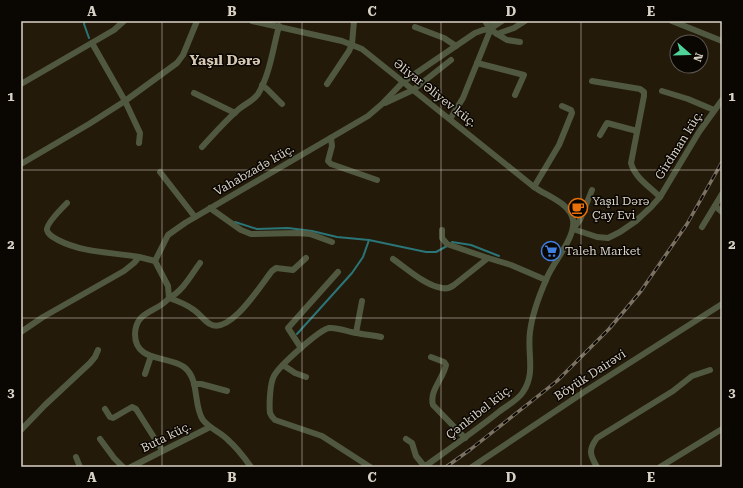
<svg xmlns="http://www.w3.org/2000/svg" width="743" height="488" font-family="'Roboto Serif',serif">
  <rect width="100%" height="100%" fill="#241a0a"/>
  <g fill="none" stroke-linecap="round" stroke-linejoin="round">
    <g stroke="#2a7577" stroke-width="2">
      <polyline points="85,21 84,24 89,38"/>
      <polyline points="235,222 257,229 288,228 312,231 337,237 369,240 426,252 436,252 447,246"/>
      <polyline points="452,242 471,245 499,256"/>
      <polyline points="297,334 352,273 363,257 369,240"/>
    </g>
    <g stroke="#50593f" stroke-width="6">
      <path d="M252,21l90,20 20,8 172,138c13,9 36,16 39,33 3,18 -21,43 -27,60 -7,16 -14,35 -16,52 -3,21 6,41 -7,60 -5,8 -15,13 -23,19 -25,20 -51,38 -76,56"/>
      <polyline points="485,21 490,29 497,34 514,28 525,21"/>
      <polyline points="672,21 722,41"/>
      <polyline points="415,27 444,38 456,46"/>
      <polyline points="497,34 507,40 520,42"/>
      <polyline points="92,43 125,101 140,133 139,143"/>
      <polyline points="477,63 524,75 515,95"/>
      <path d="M592,81l48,8 4,3v4l-13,67c4,15 18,23 29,34"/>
      <polyline points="21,84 114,30 124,21"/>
      <polyline points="327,84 349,51 352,44 354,21"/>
      <polyline points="262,85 267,89 282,104"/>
      <polyline points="662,91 688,99 714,110"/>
      <polyline points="194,93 235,113"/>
      <polyline points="385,103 413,90 451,60"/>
      <polyline points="450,119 463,98 494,21"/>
      <polyline points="600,135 607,123 637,131"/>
      <polyline points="331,138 332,146 328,161 331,164 377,180"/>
      <path d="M202,147c12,-13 23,-26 37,-38 6,-5 14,-8 19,-15 12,-20 15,-46 21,-68"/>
      <polyline points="21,164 89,124 125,101 177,63 183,55 197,21"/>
      <polyline points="160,172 195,217"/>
      <polyline points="534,187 559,145 572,113 571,110 562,106"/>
      <path d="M67,203c-5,5 -21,21 -20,27 1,5 6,7 11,10 25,13 53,12 81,17"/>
      <polyline points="715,206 722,212"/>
      <polyline points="210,208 241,230 251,234 298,233 310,234 332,242"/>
      <polyline points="702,227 722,194"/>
      <polyline points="573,229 597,237 608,238 620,232 636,221 651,207 660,197 699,132 722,100"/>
      <polyline points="573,229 580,220 592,190"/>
      <polyline points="442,230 442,238 447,244 488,258"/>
      <path d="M393,259c13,9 33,27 49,29 4,1 8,0 12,-3l34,-27 23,7 35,15"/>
      <path d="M155,261l13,25 1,12c-12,15 -33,12 -34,36 0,29 33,21 49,33 16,12 9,39 19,53 6,8 17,12 24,19 9,8 17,18 24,28"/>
      <path d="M169,298c9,3 17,6 25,12 6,4 10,11 16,14 20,12 52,-41 62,-53l4,-3 17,2 13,-12"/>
      <path d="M169,298c14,-7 22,-23 31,-35"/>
      <polyline points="21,332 43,317 124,271 134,263 139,257 155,261 168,235 185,223 368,116 382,104 403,82 475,33 483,30 490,29 502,21"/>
      <polyline points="356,333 362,301"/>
      <polyline points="301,348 288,328 338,272"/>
      <path d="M431,357l13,5 2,3c-3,14 -17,26 -13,40l32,33"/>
      <polyline points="283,365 295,373 306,377"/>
      <polyline points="145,374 151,356"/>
      <polyline points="194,384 201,384 227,391"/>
      <polyline points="105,409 110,417 113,418 132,407 136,409 162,450"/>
      <polyline points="21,430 45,405 90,363 95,357 98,350"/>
      <polyline points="100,439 114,458 123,467"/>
      <polyline points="406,439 412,443 416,456 425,467"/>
      <polyline points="76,457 80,467"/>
      <polyline points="131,467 210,427"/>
      <path d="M370,467l-48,-31 -47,-16c-2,-2 -4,-4 -5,-7 -1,-9 0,-30 4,-37 5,-10 45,-46 55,-48 9,-1 19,4 28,5 8,2 16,2 24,4"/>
      <polyline points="472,467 584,392 722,304"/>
      <path d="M597,467c-7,-12 -9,-17 0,-29l76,-47 19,-15 18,-6"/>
      <polyline points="660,467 722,429"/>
    </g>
    <defs>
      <polyline id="rail" points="446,467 471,449 557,381 609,329 641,291 687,224 722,162"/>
    </defs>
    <use href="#rail" stroke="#7b7264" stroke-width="3.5"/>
    <use href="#rail" stroke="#0a0602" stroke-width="2" stroke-dasharray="6" stroke-linecap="butt"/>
  </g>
  <path fill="none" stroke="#d9d2c7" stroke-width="1" stroke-opacity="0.55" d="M162,21v446M302,21v446M441,21v446M581,21v446M21,170h701M21,318h701"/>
  <defs>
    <symbol id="cafe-ring" viewBox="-11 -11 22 22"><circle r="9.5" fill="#0a0602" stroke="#e8710a" stroke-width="1.5"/><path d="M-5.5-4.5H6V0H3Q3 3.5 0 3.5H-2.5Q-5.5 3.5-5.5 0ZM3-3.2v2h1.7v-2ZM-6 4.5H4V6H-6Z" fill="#e8710a"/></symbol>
    <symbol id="supermarket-ring" viewBox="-11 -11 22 22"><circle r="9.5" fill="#0a0602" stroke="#3f7fe0" stroke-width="1.5"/><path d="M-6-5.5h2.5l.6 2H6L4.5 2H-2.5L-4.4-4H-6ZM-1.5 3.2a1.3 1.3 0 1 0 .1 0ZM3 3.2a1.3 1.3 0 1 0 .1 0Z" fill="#3f7fe0"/></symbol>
  </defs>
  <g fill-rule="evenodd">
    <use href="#cafe-ring" x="567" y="197" width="22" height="22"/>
    <use href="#supermarket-ring" x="540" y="240" width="22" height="22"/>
  </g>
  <g text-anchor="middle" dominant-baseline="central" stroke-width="3" stroke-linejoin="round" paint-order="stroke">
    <g font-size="12" fill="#d9d2c7" stroke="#0a0602">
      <text transform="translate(435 93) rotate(38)">Əliyar Əliyev küç.</text>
      <text transform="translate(679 145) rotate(-58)">Girdman küç.</text>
      <text transform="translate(254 170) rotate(-30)">Vahabzadə küç.</text>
      <text transform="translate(590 375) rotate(-33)">Böyük Dairəvi</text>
      <text transform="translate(479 412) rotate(-38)">Çənkibel küç.</text>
      <text transform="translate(166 437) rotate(-26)">Buta küç.</text>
    </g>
    <g font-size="12" fill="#d9d2c7" stroke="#0a0602" text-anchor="start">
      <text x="592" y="201">Yaşıl Dərə<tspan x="592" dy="14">Çay Evi</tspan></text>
      <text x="565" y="251">Taleh Market</text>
    </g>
    <g font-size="14" font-weight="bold" fill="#d5c7b2" stroke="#0a0602">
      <text x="225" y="60">Yaşıl Dərə</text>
    </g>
  </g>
  <rect width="743" height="488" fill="none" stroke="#0a0602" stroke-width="44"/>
  <g transform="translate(689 54) rotate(110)"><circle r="19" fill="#0a0602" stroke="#5d5851"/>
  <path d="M0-3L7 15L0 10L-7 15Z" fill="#50d398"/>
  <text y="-6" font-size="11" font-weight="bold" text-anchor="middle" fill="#d9d2c7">N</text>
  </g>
  <rect x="22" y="22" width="699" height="444" fill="none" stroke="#d9d2c7" stroke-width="1.5"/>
  <g font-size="13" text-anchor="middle" font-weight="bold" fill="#d9d2c7">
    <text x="92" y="16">A</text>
    <text x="232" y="16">B</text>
    <text x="372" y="16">C</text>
    <text x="511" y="16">D</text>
    <text x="651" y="16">E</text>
    <text x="11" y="101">1</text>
    <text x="732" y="101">1</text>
    <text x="11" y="249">2</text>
    <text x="732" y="249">2</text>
    <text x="11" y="397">3</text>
    <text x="732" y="397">3</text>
    <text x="92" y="482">A</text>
    <text x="232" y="482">B</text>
    <text x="372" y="482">C</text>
    <text x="511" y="482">D</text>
    <text x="651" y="482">E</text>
  </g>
</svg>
